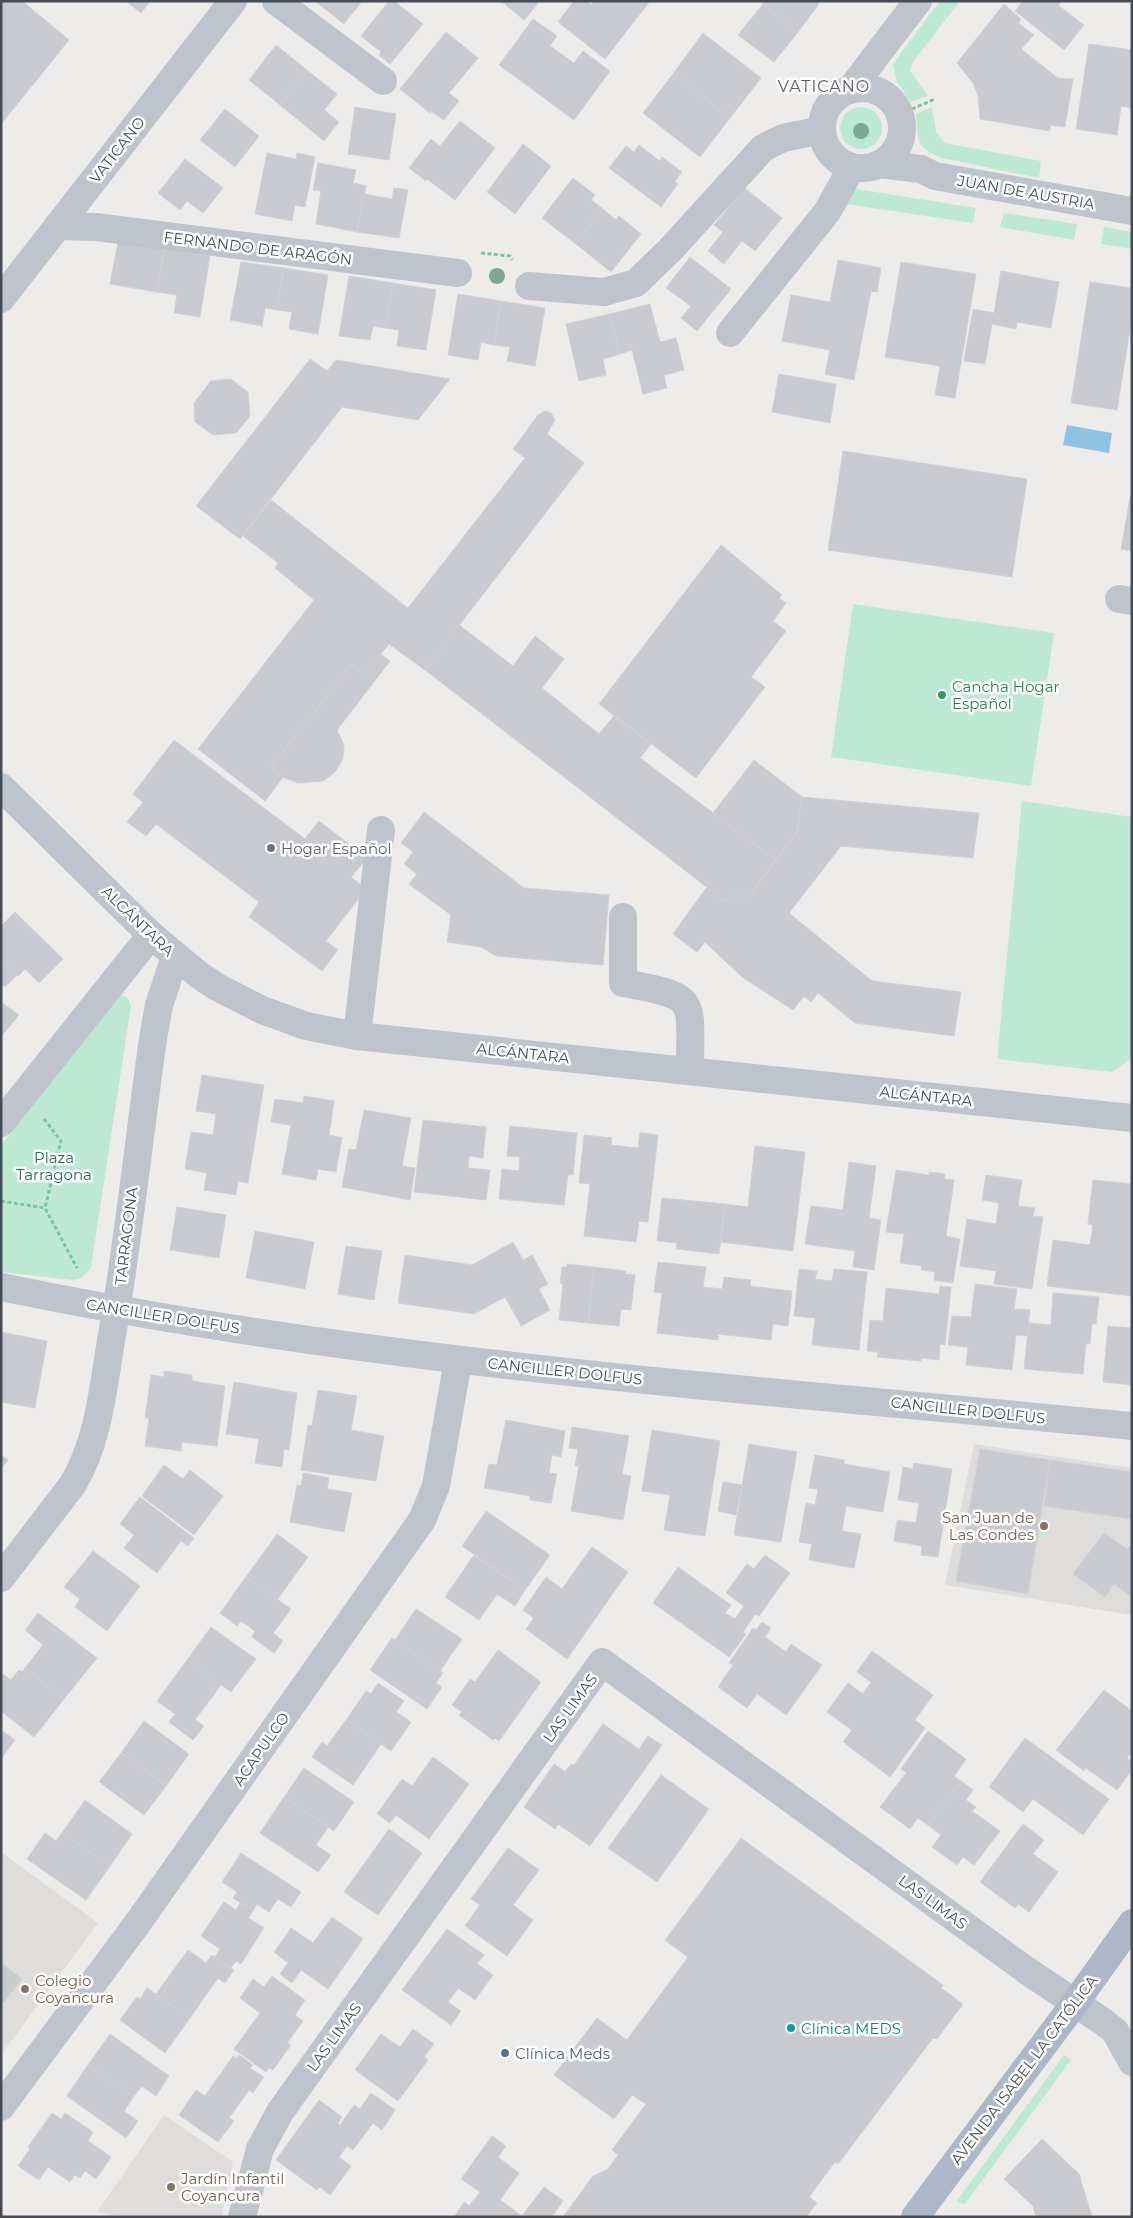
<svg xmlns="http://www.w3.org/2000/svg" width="1133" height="2218" font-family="Montserrat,sans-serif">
  <rect width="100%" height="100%" fill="#eeeceb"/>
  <g fill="#dfdddc">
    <polygon points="974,1444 1132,1468 1132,1615 945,1585"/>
    <polygon points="1,1852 98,1923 1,2055"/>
    <polygon points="164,2115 233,2162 221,2217 122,2217 97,2212"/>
  </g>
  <g fill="#bde9d4">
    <polygon points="940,1 960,1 913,62 910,71 928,96 911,102 897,82 893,64"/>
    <circle cx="861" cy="128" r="21"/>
    <path d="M932,107l4,25 9,11 96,18 -2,17 -97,-20c-28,-11 -23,-17 -26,-44z"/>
    <polygon points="850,188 976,208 973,223 846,204"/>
    <polygon points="1004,213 1077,224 1074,240 1000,227"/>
    <polygon points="1104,227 1132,232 1132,249 1101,244"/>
    <polygon points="853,604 1054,633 1031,786 831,757"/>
    <polygon points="1022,801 1132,817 1132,1058 1112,1072 997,1059"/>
    <polygon points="121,995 127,997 131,1006 91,1267 82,1278 73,1280 1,1272 1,1146 114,999"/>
    <polygon points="1064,2055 1071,2060 965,2204 956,2202"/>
  </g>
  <polygon fill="#8ec3e1" points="1067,425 1112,433 1109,453 1063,445"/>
  <g fill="#c9cad0" stroke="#d0d1d6">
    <polygon points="1,1 22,1 69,40 2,123"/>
    <polygon points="126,1 150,1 141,13"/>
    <polygon points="315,1 362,1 344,24"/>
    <polygon points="389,1 394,1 423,24 390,64 379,55 381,52 361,36"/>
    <polygon points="501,1 540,1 524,20"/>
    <polygon points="574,1 587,1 591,5 593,1 650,1 605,59 558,22"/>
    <polygon points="764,1 816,1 819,4 798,32 763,4"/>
    <polygon points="1023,1 1062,1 1058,5 1084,25 1064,50 1015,11"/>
    <polygon points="763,4 798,32 774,62 738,35"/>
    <polygon points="1004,4 1021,19 1018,23 1034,35 1021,49 1058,78 1073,79 1065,127 1050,125 1050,131 980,119 978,95 973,83 957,63"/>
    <polygon points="533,19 557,36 550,46 574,63 583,51 610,71 574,120 499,65"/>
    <polygon points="446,32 478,58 449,93 459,101 444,120 431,111 430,113 400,89"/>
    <polygon points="703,33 761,78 730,118 673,74"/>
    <polygon points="1089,44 1132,50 1132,108 1121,106 1117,135 1076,129"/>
    <polygon points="276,45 308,71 280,105 249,80"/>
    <polygon points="308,71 337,94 324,110 339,122 324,141 280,105"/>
    <polygon points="673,74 730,118 700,157 643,113"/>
    <polygon points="355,107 396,114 389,160 348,154"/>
    <polygon points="225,109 259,136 235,167 200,140"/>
    <polygon points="460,121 495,148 455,200 427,179 426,181 409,168 431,139 440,146"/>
    <polygon points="523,144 551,166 515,214 487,192"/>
    <polygon points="639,145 660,161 662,157 682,172 675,181 678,184 661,207 609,168 626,146 634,152"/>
    <polygon points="267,153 296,159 297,153 315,157 305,207 295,205 292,221 255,214"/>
    <polygon points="185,159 223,188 203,213 187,201 180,210 158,193"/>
    <polygon points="318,163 356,170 353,183 366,186 357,232 316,224 321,191 313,190"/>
    <polygon points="573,178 595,195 591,200 603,209 576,244 542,218"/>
    <polygon points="394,188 408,190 399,238 357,232 364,194 392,199"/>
    <polygon points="745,188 782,218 755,251 742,241 724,264 708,251 723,232 714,225"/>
    <polygon points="603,209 616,220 619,216 641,234 611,272 576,244"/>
    <polygon points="118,242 164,249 157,292 110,284"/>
    <polygon points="164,249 210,256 200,317 174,313 177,295 157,292"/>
    <polygon points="690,257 731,289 697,331 681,318 691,306 666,288"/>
    <polygon points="838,260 881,268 877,292 871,291 854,380 825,374 830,350 782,341 791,295 830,302"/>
    <polygon points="241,262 284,268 277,310 265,308 262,326 230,320"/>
    <polygon points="901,262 976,274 955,398 935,395 940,366 885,357"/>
    <polygon points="284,268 328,275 318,334 289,329 292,312 277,310"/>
    <polygon points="1001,271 1059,282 1051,328 1017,322 1016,329 992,324 985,364 964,361 973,309 994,313"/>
    <polygon points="349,276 393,283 385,328 373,326 370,340 339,336"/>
    <polygon points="1090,282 1132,288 1132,317 1117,410 1071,403"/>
    <polygon points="393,283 436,290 426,350 397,346 399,330 385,328"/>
    <polygon points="458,294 501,301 494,345 481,342 478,360 448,355"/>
    <polygon points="501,301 545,308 535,366 507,361 510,347 494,345"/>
    <polygon points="650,304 660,342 676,338 684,370 664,375 667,388 643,394 632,350 620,354 610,314"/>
    <polygon points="610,314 620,354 603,359 606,375 579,381 566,324"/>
    <polygon points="310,359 327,371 336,360 450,379 418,420 342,407 240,539 196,506"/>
    <polygon points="779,374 836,384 830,423 772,412"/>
    <polygon points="231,379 248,392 250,416 236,433 213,435 195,422 194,403 211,381"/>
    <polygon points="545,411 551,413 555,420 547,434 584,463 425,670 389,644 364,674 351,665 271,767 283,777 265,801 198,749 314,600 275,568 278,563 243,536 271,500 408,608 525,458 513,449 538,415"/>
    <polygon points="843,451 1027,479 1012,577 828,550"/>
    <polygon points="1130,498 1132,498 1132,551 1121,549"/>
    <polygon points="721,545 782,595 779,598 786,603 773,621 786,631 751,677 765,687 696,778 599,704"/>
    <polygon points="459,625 513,666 535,636 564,659 542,688 599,734 614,716 651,744 640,758 776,860 746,900 734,891 726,902 425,670"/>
    <polygon points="380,654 390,661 337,730 344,745 343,759 335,772 323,781 298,783 283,777 271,767 351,665 364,674"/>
    <polygon points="174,740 305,839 319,821 367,858 351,877 366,889 326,941 338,950 322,971 249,917 259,902 156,824 146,836 127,822 143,802 133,794"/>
    <polygon points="754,760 802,797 797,833 776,860 713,813"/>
    <polygon points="802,797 979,813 973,858 841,846 789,913 872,981 961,992 954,1036 855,1023 818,993 811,1002 804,996 793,1010 742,977 705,942 697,952 673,934 707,887 726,902 734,891 746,900 797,833"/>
    <polygon points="424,812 524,888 609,895 603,965 496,956 481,947 447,942 451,915 409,884 417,874 404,864 413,852 401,843"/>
    <polygon points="15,912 63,959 39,983 25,969 18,976 1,961 1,926"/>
    <polygon points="2,960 17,975 5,987 1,984"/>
    <polygon points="1,1002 19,1015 1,1037"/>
    <polygon points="202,1075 264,1085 248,1183 238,1181 236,1195 204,1190 207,1173 185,1169 191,1132 213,1135 216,1114 196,1111"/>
    <polygon points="304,1096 334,1101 329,1135 342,1138 336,1172 318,1169 316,1180 282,1174 291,1125 271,1122 275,1099 303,1103"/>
    <polygon points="364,1110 411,1118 402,1166 415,1168 410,1200 342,1187 349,1149 356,1150"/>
    <polygon points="423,1120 486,1127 483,1158 469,1156 468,1168 490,1170 486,1200 414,1192"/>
    <polygon points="510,1126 577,1133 573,1175 568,1175 564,1205 499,1199 502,1169 519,1171 520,1157 507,1156"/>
    <polygon points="640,1133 658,1135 648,1222 639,1221 636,1242 584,1236 590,1184 579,1183 584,1135 612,1138 611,1145 638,1148"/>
    <polygon points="755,1146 805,1152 793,1251 721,1242 725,1204 748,1207"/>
    <polygon points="849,1162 876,1166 869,1218 881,1220 874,1270 853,1267 855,1251 805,1244 811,1206 843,1210"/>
    <polygon points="896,1170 929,1175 929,1172 945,1174 944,1179 954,1180 946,1236 960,1239 953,1283 934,1280 935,1272 921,1270 922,1266 900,1263 904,1234 886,1232"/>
    <polygon points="986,1175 1022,1180 1018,1206 1035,1208 1033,1216 1043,1217 1032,1289 994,1284 996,1271 960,1266 967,1219 996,1224 999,1203 982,1200"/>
    <polygon points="1093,1180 1132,1184 1132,1296 1047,1286 1053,1240 1090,1245 1093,1225 1088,1224"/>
    <polygon points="662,1198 725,1204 719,1254 676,1249 677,1243 657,1241"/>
    <polygon points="177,1207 226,1215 219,1258 170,1250"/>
    <polygon points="255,1231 314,1242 305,1289 246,1278"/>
    <polygon points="513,1242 523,1260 532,1255 548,1284 539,1289 550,1310 521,1326 505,1297 474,1314 398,1303 405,1255 472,1265"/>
    <polygon points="346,1246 382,1251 374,1300 338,1294"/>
    <polygon points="658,1262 706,1267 703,1287 722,1289 724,1277 751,1280 750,1286 792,1291 788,1326 773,1324 771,1340 718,1334 718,1340 657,1333 662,1293 654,1292"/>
    <polygon points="567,1264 594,1267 588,1323 559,1320 563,1284 560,1283 562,1267 567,1267"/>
    <polygon points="594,1267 626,1271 625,1274 635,1275 631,1310 621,1309 619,1326 588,1323"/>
    <polygon points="799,1269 817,1271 815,1279 832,1281 834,1269 867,1272 859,1350 812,1345 815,1318 794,1316"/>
    <polygon points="975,1284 1017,1289 1014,1309 1030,1310 1027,1336 1016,1335 1012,1370 966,1365 968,1347 948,1345 952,1316 971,1317"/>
    <polygon points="940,1286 951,1287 945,1345 940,1344 939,1360 921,1358 921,1361 877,1357 878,1352 867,1351 870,1320 883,1321 886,1288 939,1294"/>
    <polygon points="1053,1293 1099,1297 1096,1324 1092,1324 1090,1344 1086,1343 1083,1374 1024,1369 1029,1323 1051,1325"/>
    <polygon points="1108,1326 1132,1328 1132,1385 1103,1382"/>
    <polygon points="1,1332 47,1341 35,1408 1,1402"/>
    <polygon points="164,1371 192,1375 192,1381 225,1386 217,1446 182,1442 181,1451 145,1446 149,1418 145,1418 151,1375 164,1377"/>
    <polygon points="234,1382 297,1393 289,1450 284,1449 282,1467 255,1463 259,1439 226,1434"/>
    <polygon points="318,1390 357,1396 351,1430 384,1436 376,1481 301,1470 308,1425 312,1426"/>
    <polygon points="506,1420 565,1431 561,1457 552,1455 549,1473 557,1474 551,1503 530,1500 530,1496 484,1488 489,1464 497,1465"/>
    <polygon points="572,1427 629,1436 622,1474 631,1476 623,1520 571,1511 579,1466 575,1466 578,1449 569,1448"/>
    <polygon points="652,1430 720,1441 705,1536 664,1530 670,1495 642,1491"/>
    <polygon points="749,1444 797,1452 781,1542 734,1535"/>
    <polygon points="980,1449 1050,1460 1028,1594 956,1581"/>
    <polygon points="1,1455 8,1460 1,1469"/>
    <polygon points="815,1455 844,1460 844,1464 890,1472 883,1512 846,1506 842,1531 861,1534 854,1568 809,1560 812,1544 799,1542 806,1503 815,1505 818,1489 809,1488"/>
    <polygon points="1050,1460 1132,1472 1132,1519 1044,1506"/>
    <polygon points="914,1463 952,1469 938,1557 921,1555 922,1546 894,1541 897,1520 916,1523 919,1503 898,1500 903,1467 913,1469"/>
    <polygon points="164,1465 183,1479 190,1470 223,1496 194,1535 142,1496"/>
    <polygon points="303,1473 329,1478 327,1489 352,1493 344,1532 290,1522 297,1485 301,1486"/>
    <polygon points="723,1482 742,1485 736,1515 718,1511"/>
    <polygon points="140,1497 194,1538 188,1546 181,1541 157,1573 124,1548 134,1535 120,1524"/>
    <polygon points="486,1511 550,1555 525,1590 462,1546"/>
    <polygon points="1104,1533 1127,1549 1132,1543 1132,1597 1114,1584 1105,1597 1073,1574"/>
    <polygon points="277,1534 308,1557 277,1600 246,1577"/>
    <polygon points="592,1547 628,1572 567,1659 526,1629 534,1618 523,1610 546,1577 562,1589"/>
    <polygon points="93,1551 140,1586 107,1631 75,1607 80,1599 64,1587"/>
    <polygon points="474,1555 525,1590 515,1606 497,1594 479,1620 445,1597"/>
    <polygon points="765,1555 790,1573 759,1616 755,1614 743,1632 746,1634 729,1657 653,1603 678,1567 731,1605 725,1613 735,1619 744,1606 726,1593 747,1564 754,1569"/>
    <polygon points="246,1577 291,1609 273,1633 283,1641 274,1653 252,1637 255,1631 241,1621 237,1626 220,1613"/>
    <polygon points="416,1609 462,1639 440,1671 395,1640"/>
    <polygon points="38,1613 97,1658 64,1699 25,1668 43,1645 25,1630"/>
    <polygon points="762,1622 771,1628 765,1637 786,1652 791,1644 822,1665 786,1715 757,1694 747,1708 718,1687 733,1665 729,1663 753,1628 756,1630"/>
    <polygon points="211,1627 256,1659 231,1692 187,1660"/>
    <polygon points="392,1638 443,1673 436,1683 442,1687 427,1709 370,1670"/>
    <polygon points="498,1650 541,1682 499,1741 495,1738 493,1740 459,1715 462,1712 452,1705 470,1679 475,1682"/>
    <polygon points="872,1651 933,1695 915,1720 925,1728 890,1777 843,1742 852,1730 827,1712 848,1683 863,1694 871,1682 857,1672"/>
    <polygon points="187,1660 221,1685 195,1720 204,1726 193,1740 169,1722 175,1714 157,1701"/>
    <polygon points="25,1668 64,1699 34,1737 1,1711 1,1673 11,1680 19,1670 22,1672"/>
    <polygon points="378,1683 404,1701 396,1712 411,1722 391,1751 346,1720 366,1691 371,1694"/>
    <polygon points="1104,1690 1132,1711 1132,1751 1127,1758 1132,1762 1132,1770 1117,1790 1086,1768 1084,1771 1056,1750"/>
    <polygon points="346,1720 381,1744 353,1785 312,1757 322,1742 327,1746"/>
    <polygon points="144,1721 189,1754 166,1786 121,1753"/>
    <polygon points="603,1724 639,1749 648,1736 662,1745 590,1846 558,1824 555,1829 524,1807 554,1764 565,1772 571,1764 574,1765"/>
    <polygon points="1,1730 15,1740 1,1759"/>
    <polygon points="928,1731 966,1759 954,1776 961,1781 928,1825 918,1818 910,1829 880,1807 906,1773 901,1769"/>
    <polygon points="1025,1738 1109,1799 1083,1835 1033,1799 1023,1812 989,1787"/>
    <polygon points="121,1753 166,1786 144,1815 99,1782"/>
    <polygon points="433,1757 469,1784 429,1839 396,1815 390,1823 377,1814 402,1779 412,1786"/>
    <polygon points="304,1768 354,1802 334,1831 284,1797"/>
    <polygon points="661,1775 709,1809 657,1882 608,1848"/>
    <polygon points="961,1781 973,1790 966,1800 976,1807 972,1811 1000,1831 974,1865 963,1857 957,1865 932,1847 941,1835 928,1825"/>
    <polygon points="284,1797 328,1827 316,1845 331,1855 318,1872 260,1833"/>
    <polygon points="85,1800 132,1834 110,1866 62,1833"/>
    <polygon points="1023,1824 1044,1840 1033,1854 1058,1872 1029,1912 1018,1904 1015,1908 980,1882"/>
    <polygon points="389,1829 422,1853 378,1915 344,1892"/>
    <polygon points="45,1833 56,1841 62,1833 110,1866 86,1900 27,1859"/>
    <polygon points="741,1838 943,1985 941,1988 963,2004 937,2039 933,2038 838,2164 835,2162 809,2197 817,2203 806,2217 563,2217 593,2176 608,2169 618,2155 612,2150 646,2104 632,2095 614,2119 554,2075 597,2018 627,2040 688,1957 665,1940"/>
    <polygon points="508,1848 539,1870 513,1905 533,1920 507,1956 465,1926 480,1905 471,1899"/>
    <polygon points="241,1853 301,1892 291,1907 278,1899 269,1912 257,1904 253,1911 233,1898 237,1892 222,1882"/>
    <polygon points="224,1902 236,1910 240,1903 253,1911 248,1918 264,1928 241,1964 236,1961 231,1968 215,1957 220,1949 201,1936"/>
    <polygon points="332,1917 363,1939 328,1989 301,1970 292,1983 280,1974 288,1963 274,1952 291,1928 313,1943"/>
    <polygon points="447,1929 484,1955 477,1964 493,1975 475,2000 458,1988 448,2002 461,2011 451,2025 402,1990"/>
    <polygon points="188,1950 206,1963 212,1955 234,1970 225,1983 218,1978 190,2018 156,1994"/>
    <polygon points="1,1963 22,1979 1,2006"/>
    <polygon points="272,1976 305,2000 295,2015 303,2021 287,2043 291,2045 273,2070 269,2068 266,2072 234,2049 260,2013 240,1998 253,1979 264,1987"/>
    <polygon points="147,1988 190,2018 165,2053 120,2020 137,1997 140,1999"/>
    <polygon points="413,2029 434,2044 424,2057 428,2060 398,2101 355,2070 381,2034 400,2047"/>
    <polygon points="110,2034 169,2076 156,2096 142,2086 134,2096 88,2065"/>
    <polygon points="239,2055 253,2065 250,2068 264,2077 253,2093 249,2090 229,2118 234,2121 218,2142 179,2115 196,2090 205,2096 233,2056 237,2059"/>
    <polygon points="88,2065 134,2096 124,2111 138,2121 126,2138 67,2096"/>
    <polygon points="371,2093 395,2110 382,2130 373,2123 353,2150 347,2146 339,2157 351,2166 330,2195 320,2187 317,2190 276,2160 319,2100 342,2117 338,2123 340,2125 354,2105 360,2109"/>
    <polygon points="52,2113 61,2119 65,2113 93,2132 88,2141 111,2157 96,2179 85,2171 80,2178 75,2175 70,2182 48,2167 39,2180 18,2166 30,2149 28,2147"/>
    <polygon points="492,2136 506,2146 498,2157 519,2173 500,2200 522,2216 544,2187 563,2201 552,2217 454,2217 464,2202 469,2206 480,2192 461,2179"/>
    <polygon points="1042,2139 1079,2174 1092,2217 1036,2217 1033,2206 1004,2179"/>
  </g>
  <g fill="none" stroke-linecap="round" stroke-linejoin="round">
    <g stroke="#79c3a9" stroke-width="3" stroke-dasharray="4 2.5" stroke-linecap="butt">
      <polyline points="900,114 935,99"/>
      <polyline points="481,253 510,256 512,260"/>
      <polyline points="44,1119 61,1141 45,1208"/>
      <polyline points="1,1201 45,1208 77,1268"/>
    </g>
    <g stroke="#bec3cc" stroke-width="28">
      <polyline points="276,1 383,81"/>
      <circle cx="862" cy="128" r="40"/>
      <polyline points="850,90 918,1"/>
      <polyline points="879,164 921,169 935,176 1132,211"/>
      <polyline points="58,226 96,227 458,273"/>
      <polyline points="529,286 604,292 636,283 671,249 763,148 783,138 822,130"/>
      <polyline points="1,299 233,1"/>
      <polyline points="730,333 827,212 852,167"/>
      <polyline points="1119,599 1132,601"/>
      <polyline points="1,787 151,935 199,975 217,987 262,1010 306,1026 357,1036 1132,1118"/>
      <path d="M623,917v66c77,14 67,14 67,88"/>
      <polyline points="357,1036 381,830"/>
      <polyline points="1,1123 151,935"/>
      <path d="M1,1287c372,77 753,102 1131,139"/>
      <path d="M1,1578l72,-94c27,-46 30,-98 39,-149 17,-98 27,-198 41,-296l6,-34 16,-48"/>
      <polyline points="1,2107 137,1924 422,1520 436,1486 458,1361"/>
      <polyline points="242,2217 260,2149 280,2112 602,1662 1026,1970 1102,2021 1115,2031 1132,2062"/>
    </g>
    <polyline stroke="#adb7c8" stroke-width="28" points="915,2217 1075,2003 1132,1923"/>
  </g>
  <g fill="#7ca797">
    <circle cx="861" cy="131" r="8"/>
    <circle cx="497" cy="276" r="8"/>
  </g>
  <circle fill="#2e9e5b" stroke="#fff" stroke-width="2" cx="942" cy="695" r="5"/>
  <circle fill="#6b7280" stroke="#fff" stroke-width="2" cx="271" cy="848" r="5"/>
  <g fill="#8d6e63" stroke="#fff" stroke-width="2">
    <circle cx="1044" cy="1526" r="5"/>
    <circle cx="25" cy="1989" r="5"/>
    <circle cx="171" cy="2187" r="5"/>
  </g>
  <circle fill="#0f9aa8" stroke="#fff" stroke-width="2" cx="791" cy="2028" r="5"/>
  <circle fill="#5c6f8a" stroke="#fff" stroke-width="2" cx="505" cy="2053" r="5"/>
  <g text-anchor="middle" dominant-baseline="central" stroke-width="5" stroke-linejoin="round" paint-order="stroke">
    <g font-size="15" fill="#464c56" stroke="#fff">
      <text transform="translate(117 150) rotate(-52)">VATICANO</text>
      <text transform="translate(1026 192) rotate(10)">JUAN DE AUSTRIA</text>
      <text transform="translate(258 248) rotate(7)">FERNANDO DE ARAGÓN</text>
      <text transform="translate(138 921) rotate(44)">ALCÁNTARA</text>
      <text transform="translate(523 1053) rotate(6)">ALCÁNTARA</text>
      <text transform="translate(926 1096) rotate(6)">ALCÁNTARA</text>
      <text transform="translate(126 1236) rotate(-83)">TARRAGONA</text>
      <text transform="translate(163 1316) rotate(9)">CANCILLER DOLFUS</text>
      <text transform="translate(565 1371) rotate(6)">CANCILLER DOLFUS</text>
      <text transform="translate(968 1410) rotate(6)">CANCILLER DOLFUS</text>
      <text transform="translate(570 1708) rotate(-54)">LAS LIMAS</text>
      <text transform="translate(261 1749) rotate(-55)">ACAPULCO</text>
      <text transform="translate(933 1902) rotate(36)">LAS LIMAS</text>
      <text transform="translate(334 2037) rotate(-54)">LAS LIMAS</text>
      <text transform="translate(1024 2070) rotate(-53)">AVENIDA ISABEL LA CATÓLICA</text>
    </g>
    <g font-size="15" fill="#27864d" stroke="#fff" text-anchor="start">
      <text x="952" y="686">Cancha Hogar<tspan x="952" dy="17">Español</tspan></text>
    </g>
    <g font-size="15" fill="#5b616d" stroke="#fff" text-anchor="start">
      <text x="281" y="848">Hogar Español</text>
    </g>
    <g font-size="15" fill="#1f6f53" stroke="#fff">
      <text x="54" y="1157">Plaza<tspan x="54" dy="17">Tarragona</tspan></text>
    </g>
    <g font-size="15" fill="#785e54" stroke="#fff" text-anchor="start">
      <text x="1034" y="1517" text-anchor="end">San Juan de<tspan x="1034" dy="17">Las Condes</tspan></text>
      <text x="35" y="1980">Colegio<tspan x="35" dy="17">Coyancura</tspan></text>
      <text x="181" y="2178">Jardín Infantil<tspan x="181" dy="17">Coyancura</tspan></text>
    </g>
    <g font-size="15" fill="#0d838f" stroke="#fff" text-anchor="start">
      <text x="801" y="2028">Clínica MEDS</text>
    </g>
    <g font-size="15" fill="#4e5e75" stroke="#fff" text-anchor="start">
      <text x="515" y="2053">Clínica Meds</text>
    </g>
    <g font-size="16" letter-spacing="1" fill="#595b5f" stroke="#fff">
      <text x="824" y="86">VATICANO</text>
    </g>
  </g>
  <rect width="1133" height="2218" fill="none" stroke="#464c56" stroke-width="5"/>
</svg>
